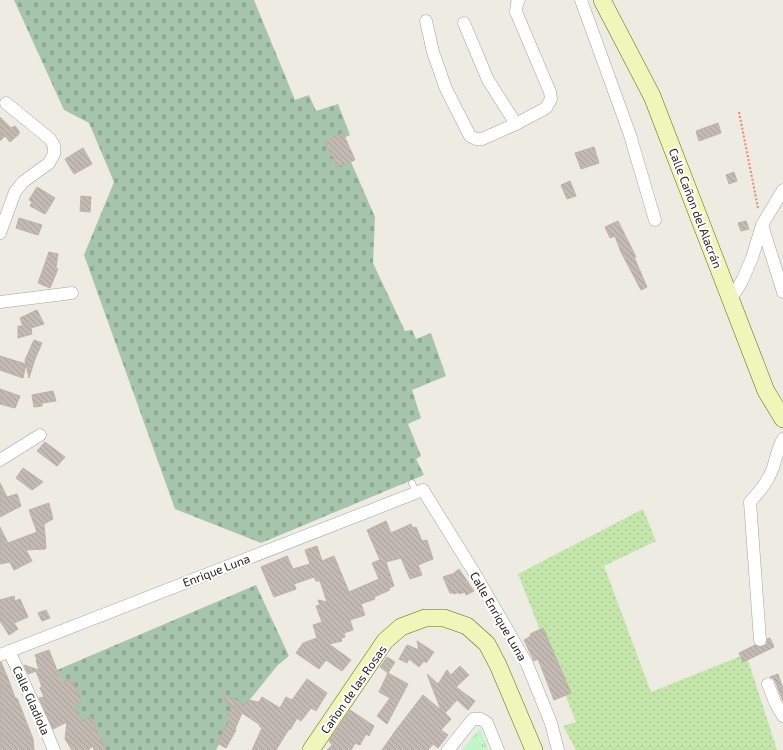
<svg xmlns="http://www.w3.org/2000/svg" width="783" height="750" font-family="'Exo 2',sans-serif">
  <defs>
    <pattern id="grass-dots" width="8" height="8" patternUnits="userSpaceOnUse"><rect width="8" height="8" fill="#c5e6ab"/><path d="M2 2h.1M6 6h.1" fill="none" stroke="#a9c593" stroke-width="1.8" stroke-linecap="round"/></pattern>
    <pattern id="cemetery-stones" width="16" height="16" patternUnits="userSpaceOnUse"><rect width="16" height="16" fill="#a6c5ac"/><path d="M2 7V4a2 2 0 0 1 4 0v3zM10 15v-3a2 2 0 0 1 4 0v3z" fill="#8ea994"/></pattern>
    <pattern id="park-tufts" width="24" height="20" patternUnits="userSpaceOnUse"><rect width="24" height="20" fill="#c2f6c9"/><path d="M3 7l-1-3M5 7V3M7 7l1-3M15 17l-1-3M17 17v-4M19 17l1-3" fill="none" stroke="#a6d2ac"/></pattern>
    <pattern id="building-back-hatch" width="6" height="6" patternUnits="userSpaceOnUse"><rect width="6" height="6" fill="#c2bab3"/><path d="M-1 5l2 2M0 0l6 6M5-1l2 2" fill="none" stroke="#a69f9a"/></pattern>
  </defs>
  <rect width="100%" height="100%" fill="#eeebe3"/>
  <polygon fill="url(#grass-dots)" points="643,509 656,541 604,566 651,692 746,654 777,750 576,750 563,726 576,722 518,574"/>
  <g fill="url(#cemetery-stones)">
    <polygon points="14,0 254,0 295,100 309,95 316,111 338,104 350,135 341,139 375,217 373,263 405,331 412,330 416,339 431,333 446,376 412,390 421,418 408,424 421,456 416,459 424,475 261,543 175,509 84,255 114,182 89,123 64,110"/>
    <polygon points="256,585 289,656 277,666 231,723 216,750 94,750 57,670"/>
  </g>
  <polygon fill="url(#park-tufts)" points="480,728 488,750 462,750"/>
  <g fill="url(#building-back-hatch)" stroke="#beb2a7">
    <polygon points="0,117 11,128 15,126 19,131 19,134 10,142 5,136 0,141"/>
    <polygon points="718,123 721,133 699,141 696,131"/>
    <polygon points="343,133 355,160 337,167 333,156 332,157 325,141"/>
    <polygon points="594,147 599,163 581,169 575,153"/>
    <polygon points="83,148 92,164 74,174 65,159"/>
    <polygon points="734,172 737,181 729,184 726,175"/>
    <polygon points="570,181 576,196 567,199 561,185"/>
    <polygon points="37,187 55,198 45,214 30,206 32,202 29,200"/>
    <polygon points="81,196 91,197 90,212 80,211"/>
    <polygon points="19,218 42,225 38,235 16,228"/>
    <polygon points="618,221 636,257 634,257 647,287 641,290 621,252 615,236 610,238 605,227"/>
    <polygon points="746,221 749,229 741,231 738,223"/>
    <polygon points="49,252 58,254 56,268 58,269 50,288 38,283"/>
    <polygon points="37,310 44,324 31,328 32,334 18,338 18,326 23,326 20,318"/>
    <polygon points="34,340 42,343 35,359 29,378 25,360"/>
    <polygon points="0,356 26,364 23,378 0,370"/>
    <polygon points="0,389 20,396 15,408 0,404"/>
    <polygon points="53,391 56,401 42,403 42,406 34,407 32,395"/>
    <polygon points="45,442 65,457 57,466 37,451"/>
    <polygon points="23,468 43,482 32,490 16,478"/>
    <polygon points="0,483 7,497 17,494 21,506 0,517"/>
    <polygon points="49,503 53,519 44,524 46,548 45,549 26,550 32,561 14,570 10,562 0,564 0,527 8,543 37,532 29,510"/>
    <polygon points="386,521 391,533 411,524 413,528 416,527 422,541 427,540 433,559 418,565 422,575 410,579 401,558 386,562 394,586 389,588 390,590 374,597 375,599 361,604 365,615 350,620 353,630 344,633 345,637 341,638 342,641 329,644 351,660 342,671 326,660 319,669 296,653 303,643 317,638 313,625 322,622 316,606 320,605 318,600 327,602 320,581 316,581 314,577 294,584 296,589 274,597 261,567 287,556 293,569 310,564 305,550 317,546 322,561 334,556 349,592 379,579 372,563 380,560 367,530"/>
    <polygon points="459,569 474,591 466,595 465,592 459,594 459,592 454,594 453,593 450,593 443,577 455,573 455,572"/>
    <polygon points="14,596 15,601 20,599 28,617 14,623 18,629 9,635 0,621 0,600"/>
    <polygon points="46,610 50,618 42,621 38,613"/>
    <polygon points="543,628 571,693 554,700 538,659 534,661 524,640 531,636 530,634"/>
    <polygon points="770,638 774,647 743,662 739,653 755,645 760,647 764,646 767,644 767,639"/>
    <polygon points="417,641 434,652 426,663 424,661 419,667 409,659 407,663 399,659 407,645 419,650"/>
    <polygon points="49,650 62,683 71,679 82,701 74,705 82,721 90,716 106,750 95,750 93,746 88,750 72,750 65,739 67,722 53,729 39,698 44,697 40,688 42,687 36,671 28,674 24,665 39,670 36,660 37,660 35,655"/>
    <polygon points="387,657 395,662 388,673 380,667"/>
    <polygon points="0,662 1,662 9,681 15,698 17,698 33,739 34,750 0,750"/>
    <polygon points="460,666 469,675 456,687 475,701 468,710 457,700 445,713 451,719 441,730 448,735 438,748 433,744 428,750 382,750 396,730 423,695 441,710 427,674 438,684 447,670 451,675"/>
    <polygon points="388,673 408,684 387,724 377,716 390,698 379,692"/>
    <polygon points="778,674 783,689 783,701 775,681 773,678 770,677"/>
    <polygon points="307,679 327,693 316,711 311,708 301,721 297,718 290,730 289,729 276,750 252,750 262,728 259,726 260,725 242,713 235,729 236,730 226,748 217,743 230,720 226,718 232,706 223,700 225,695 246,705 248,700 259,702 262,697 280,708 286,697 292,700"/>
    <polygon points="350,710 374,726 369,736 366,734 360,745 355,743 351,750 327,750 332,745 329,741"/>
  </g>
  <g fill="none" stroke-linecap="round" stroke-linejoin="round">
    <defs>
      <polyline id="lane" points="412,483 416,492"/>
      <g id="street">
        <polyline points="581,0 630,135 655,220"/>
        <polyline points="426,21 433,52 446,89 470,136 476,139 482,139 516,124 546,108 551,99 550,92 516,12 517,3 519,0"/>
        <polyline points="464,23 488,80 516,124"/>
        <polyline points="762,225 783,292"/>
        <polyline points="0,233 15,192 23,182 49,163 54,154 54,146 50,139 6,103"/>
        <polyline points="731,299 742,281 752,258 762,225 783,190"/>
        <polyline points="0,302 72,293"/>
        <polyline points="0,460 40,435"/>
        <path d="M760,640l-10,-138c9,-10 18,-20 23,-34 3,-10 5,-20 10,-29"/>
        <polyline points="9,651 44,726 54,750"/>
        <polyline points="0,655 423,490 475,574 527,664 551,723 558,750"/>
        <polyline points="768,684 775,702 783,716"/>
        <polyline points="448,750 473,719 481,719 487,723 498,750"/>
      </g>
      <g id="secondary">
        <polyline points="602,0 652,96 766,391 783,419"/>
        <polyline points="311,750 385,641 401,627 425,618 444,618 467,626 487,644 498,665 534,750"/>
      </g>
    </defs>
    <use href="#lane" stroke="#a4a4a4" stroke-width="7"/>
    <use href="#street" stroke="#a4a4a4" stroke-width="13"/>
    <use href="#secondary" stroke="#5d6d0b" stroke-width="18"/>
    <polyline stroke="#f28570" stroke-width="2" stroke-dasharray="2 2" stroke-linecap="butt" points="739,112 758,208"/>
    <use href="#lane" stroke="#fff" stroke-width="6"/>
    <use href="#street" stroke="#fff" stroke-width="12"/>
    <use href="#secondary" stroke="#eff6b9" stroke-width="17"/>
  </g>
  <g text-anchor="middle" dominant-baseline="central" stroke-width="4" stroke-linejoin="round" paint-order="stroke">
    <g font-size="12" fill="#1d1d1d" stroke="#fff">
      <text transform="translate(696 208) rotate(69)">Calle Cañon del Alacrán</text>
      <text transform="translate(216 570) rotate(-21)">Enrique Luna</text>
      <text transform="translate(499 616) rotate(60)">Calle Enrique Luna</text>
      <text transform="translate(353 689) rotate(-55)">Cañon de las Rosas</text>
      <text transform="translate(32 700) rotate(66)">Calle Gladiola</text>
    </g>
  </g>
</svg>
